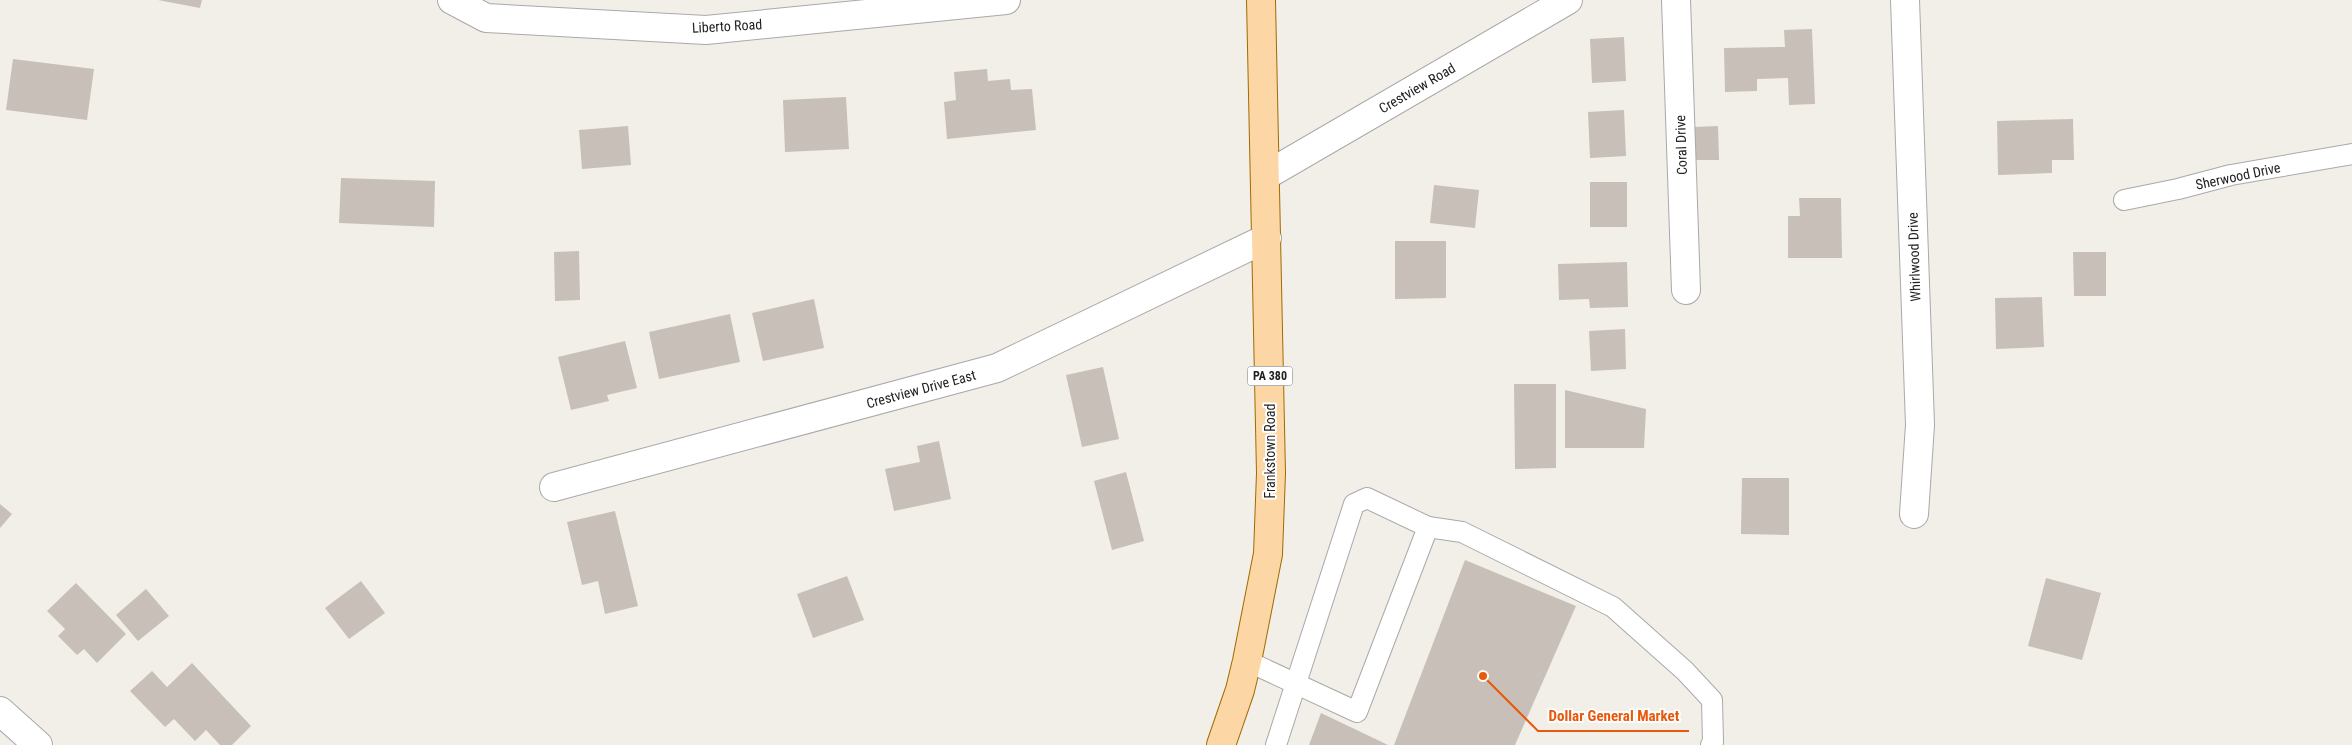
<svg xmlns="http://www.w3.org/2000/svg" width="2352" height="745" font-family="'Roboto Condensed',sans-serif">
  <rect width="100%" height="100%" fill="#f2efe9"/>
  <g fill="#c7bfb8">
    <polygon points="158,0 202,0 200,8"/>
    <polygon points="1812,29 1815,104 1789,105 1788,78 1757,79 1757,91 1725,92 1724,48 1785,47 1784,30"/>
    <polygon points="1624,37 1626,81 1592,83 1590,39"/>
    <polygon points="13,59 94,69 87,120 6,110"/>
    <polygon points="987,69 988,81 1010,79 1011,90 1032,89 1036,130 947,139 944,102 956,100 954,72"/>
    <polygon points="846,97 849,149 785,152 783,100"/>
    <polygon points="1624,110 1626,156 1590,158 1588,112"/>
    <polygon points="2073,119 2074,160 2052,160 2052,173 1998,175 1997,121"/>
    <polygon points="628,126 631,165 582,169 579,130"/>
    <polygon points="1718,126 1719,160 1695,160 1694,127"/>
    <polygon points="341,178 435,181 434,227 339,223"/>
    <rect x="1590" y="182" width="37" height="45"/>
    <polygon points="1434,185 1479,190 1475,228 1430,223"/>
    <polygon points="1799,198 1841,198 1842,258 1788,258 1788,216 1800,216"/>
    <polygon points="1395,241 1446,241 1446,298 1395,299"/>
    <polygon points="579,251 580,300 555,301 554,252"/>
    <polygon points="2073,252 2106,252 2106,296 2074,296"/>
    <polygon points="1627,262 1628,307 1590,308 1589,299 1559,300 1558,264"/>
    <polygon points="2042,297 2044,347 1996,349 1995,298"/>
    <polygon points="814,299 824,348 763,361 752,313"/>
    <polygon points="730,314 740,362 659,379 649,332"/>
    <polygon points="1625,329 1626,369 1591,371 1589,331"/>
    <polygon points="625,341 637,388 607,395 609,401 571,410 558,357"/>
    <polygon points="1103,367 1119,439 1082,447 1066,375"/>
    <polygon points="1514,384 1556,384 1556,468 1515,469"/>
    <polygon points="1565,390 1646,409 1644,448 1565,448"/>
    <polygon points="939,441 951,499 894,511 885,469 920,462 917,446"/>
    <polygon points="1126,472 1144,541 1112,550 1094,481"/>
    <polygon points="1742,478 1789,478 1789,535 1741,534"/>
    <polygon points="0,504 12,514 0,528"/>
    <polygon points="615,511 638,606 605,614 598,581 582,585 567,522"/>
    <polygon points="1465,560 1576,606 1515,745 1394,745"/>
    <polygon points="847,576 864,620 813,638 797,594"/>
    <polygon points="2046,578 2101,593 2082,660 2028,646"/>
    <polygon points="361,581 385,613 349,639 325,608"/>
    <polygon points="76,583 126,634 97,663 84,649 77,655 58,636 65,629 47,611"/>
    <polygon points="146,589 169,616 138,641 116,615"/>
    <polygon points="192,663 251,726 232,745 220,745 206,730 195,741 174,719 165,727 130,691 152,671 167,687"/>
    <polygon points="1321,713 1388,745 1309,745"/>
  </g>
  <g fill="none" stroke-linecap="round" stroke-linejoin="round">
    <defs>
      <g id="lane">
        <polyline points="2124,200 2178,189 2231,175 2352,154"/>
        <polyline points="1428,527 1462,532 1613,607 1685,671 1712,700 1713,742 1711,745"/>
        <polyline points="1247,661 1357,712 1428,527 1367,498 1354,504 1276,745"/>
      </g>
      <g id="street">
        <polyline points="452,0 486,18 706,30 1006,0"/>
        <polyline points="1676,0 1686,290"/>
        <polyline points="1905,0 1920,425 1914,514"/>
        <polyline points="1265,176 1568,0"/>
        <polyline points="554,487 997,368 1267,238"/>
        <polyline points="0,711 38,745"/>
      </g>
      <polyline id="primary" points="1221,745 1240,690 1247,661 1268,554 1271,473 1261,0"/>
    </defs>
    <use href="#lane" stroke="#a9a9a9" stroke-width="22"/>
    <use href="#street" stroke="#a9a9a9" stroke-width="30"/>
    <use href="#primary" stroke="#a06b00" stroke-width="30"/>
    <use href="#lane" stroke="#fff" stroke-width="20"/>
    <use href="#street" stroke="#fff" stroke-width="28"/>
    <use href="#primary" stroke="#fcd6a4" stroke-width="28"/>
  </g>
  <g text-anchor="middle" dominant-baseline="central" stroke-width="4" stroke-linejoin="round" paint-order="stroke">
    <rect fill="#fff" stroke="#646464" stroke-width="1" x="1247.5" y="366.5" width="45" height="19" rx="4"/>
    <g font-size="12" font-weight="bold" fill="#222">
      <text x="1270" y="376">PA 380</text>
    </g>
    <g font-size="14" fill="#222" stroke="#fff">
      <text transform="translate(727 26) rotate(-3)">Liberto Road</text>
      <text transform="translate(1417 88) rotate(-30)">Crestview Road</text>
      <text transform="translate(1681 145) rotate(-92)">Coral Drive</text>
      <text transform="translate(2238 176) rotate(-12)">Sherwood Drive</text>
      <text transform="translate(1914 257) rotate(-92)">Whirlwood Drive</text>
      <text transform="translate(921 389) rotate(-15)">Crestview Drive East</text>
      <text transform="translate(1270 451) rotate(-90)">Frankstown Road</text>
    </g>
  </g>
  <path fill="none" stroke="#e8590c" stroke-width="2" d="M1483 676L1538 731H1689"/>
  <circle fill="#e8590c" stroke="#fff" stroke-width="2" cx="1483" cy="676" r="5"/>
  <g font-size="15" text-anchor="middle" font-weight="bold" fill="#e8590c" stroke="#fff" stroke-width="4" stroke-linejoin="round" paint-order="stroke">
    <text x="1614" y="721">Dollar General Market</text>
  </g>
</svg>
